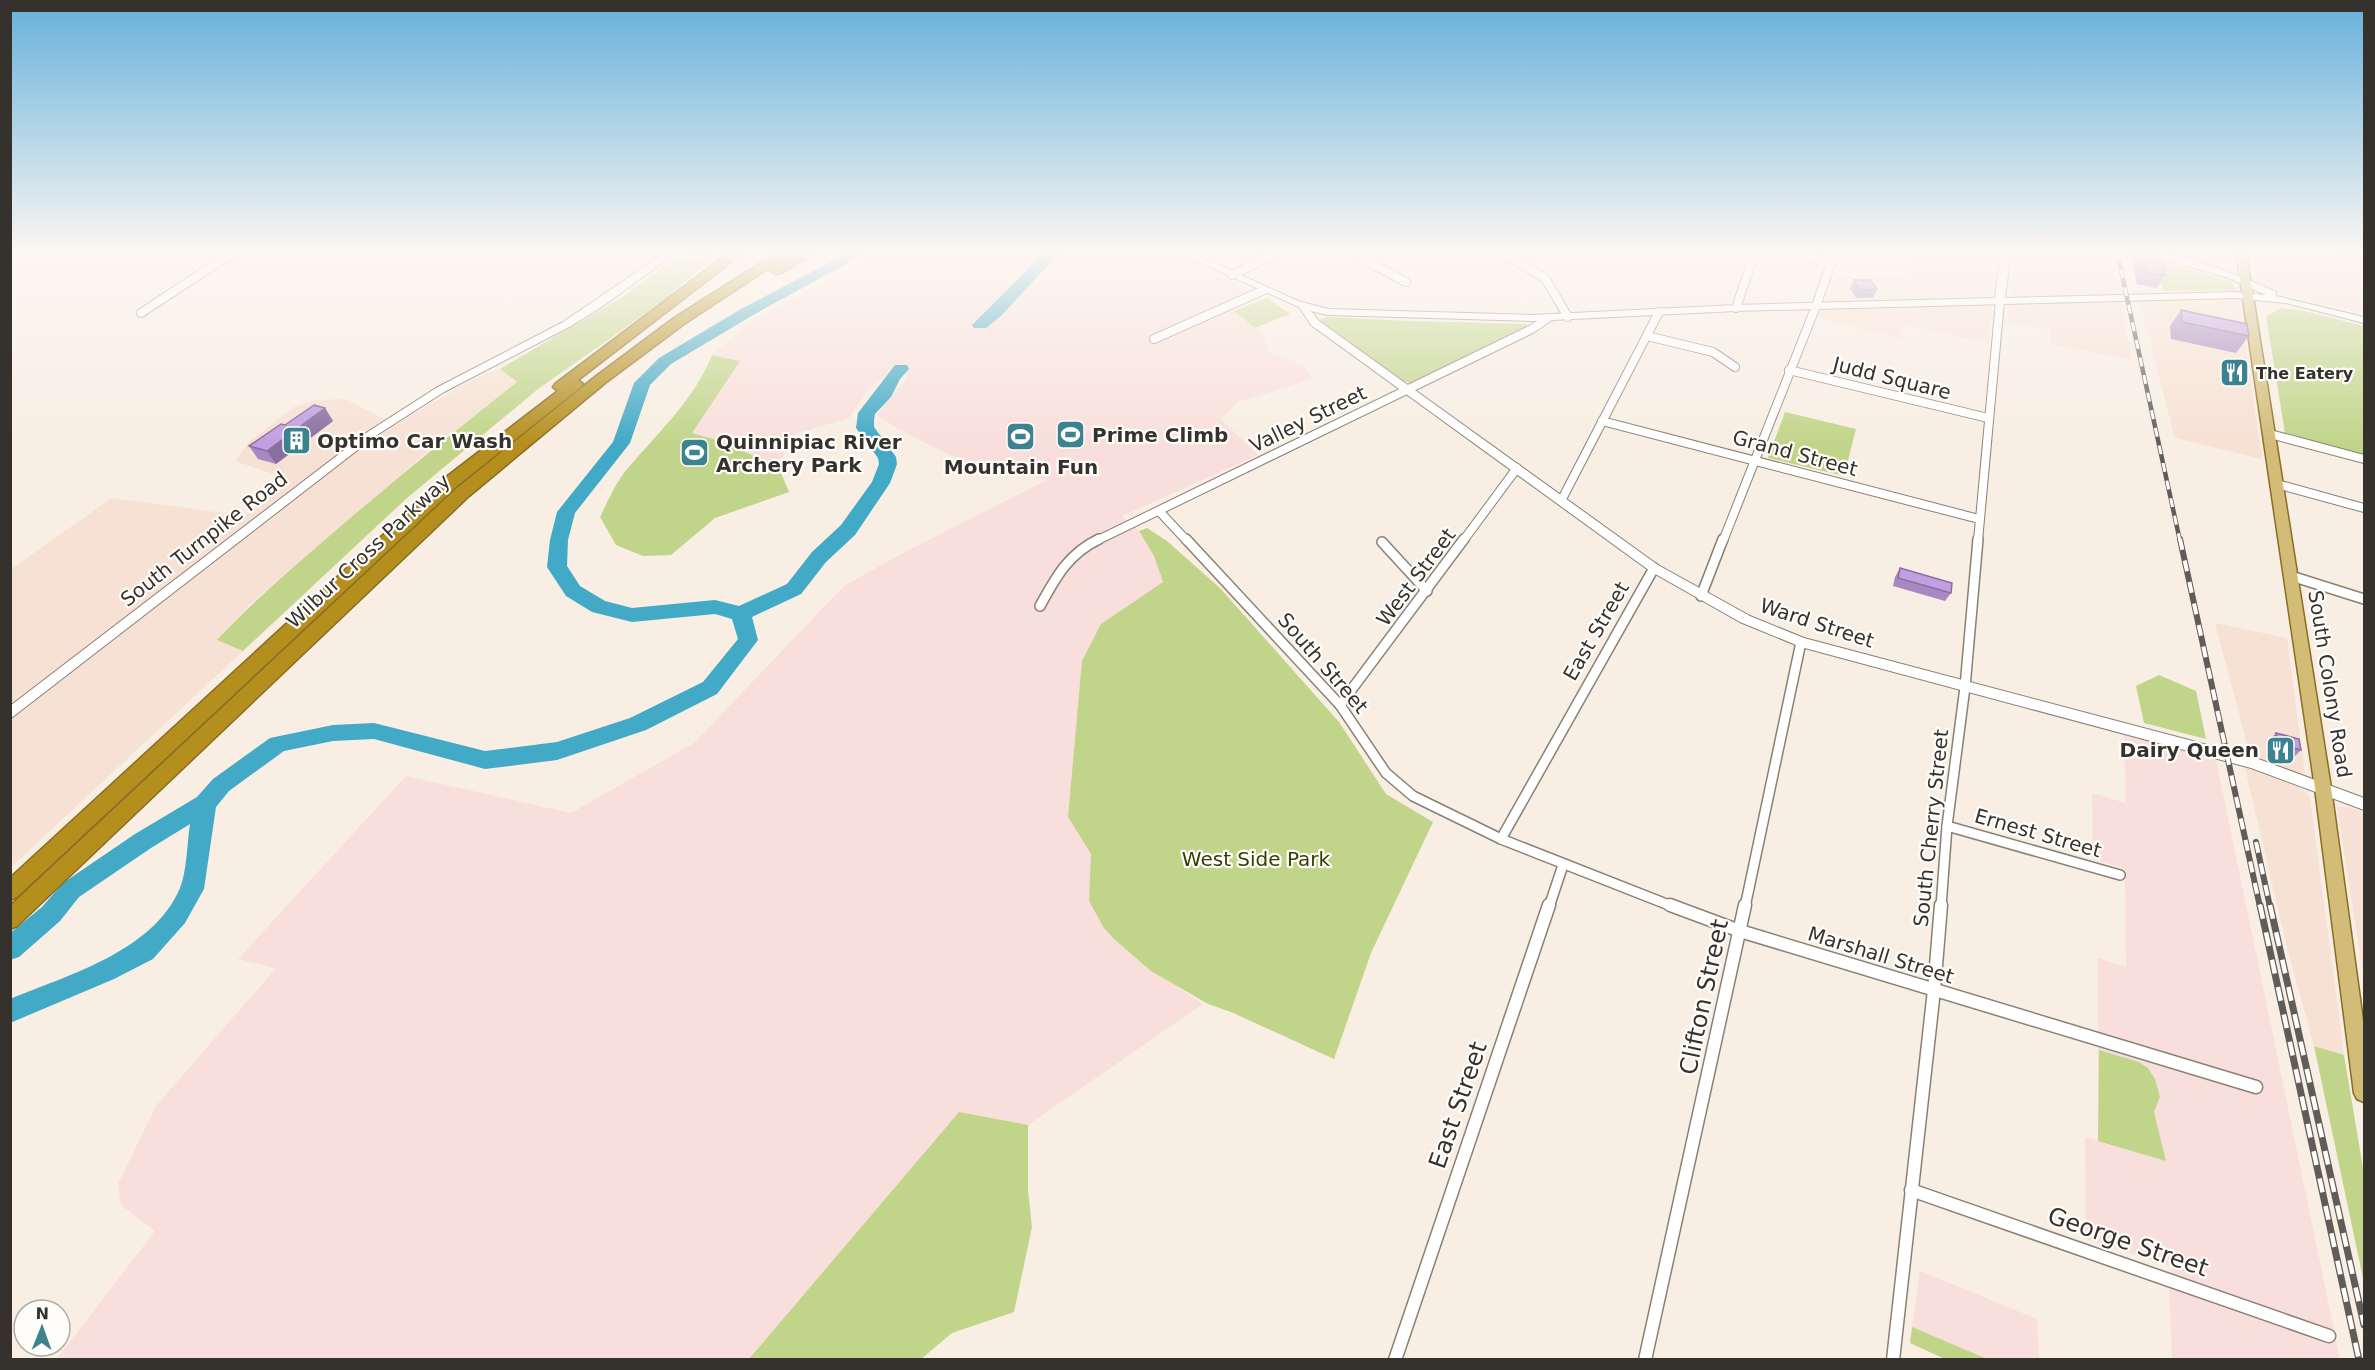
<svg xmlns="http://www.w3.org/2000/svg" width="2375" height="1370" font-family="'DejaVu Sans',sans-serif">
  <rect width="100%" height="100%" fill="#f8eee3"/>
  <g fill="#f7e1d4">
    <polygon points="1915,252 1998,252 1989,343 1905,325 1901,339 1819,318 1836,274 1866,281 1885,274 1910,275"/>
    <polygon points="2015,252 2111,252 2132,360 2050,344 2050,330 2008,323"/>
    <polygon points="2161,252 2233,252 2235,270 2232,270"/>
    <polygon points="2252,252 2364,252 2364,314 2261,288 2257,283"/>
    <polygon points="2227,300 2239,302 2262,459 2175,438 2139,301"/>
    <polygon points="500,369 517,382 433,447 249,605 217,640 243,651 11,867 11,569 112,498 245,516 288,479 235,461 250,441 294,407 316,400 346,399 395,425 471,380"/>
    <polygon points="2215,623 2287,638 2305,774 2250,755"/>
    <polygon points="2245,768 2297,785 2310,797 2344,1055 2314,1046 2287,947"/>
    <polygon points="2337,807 2348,807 2364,813 2364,979"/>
  </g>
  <g fill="#f9dfdb">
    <polygon points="885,252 1167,252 1263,296 1233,310 1265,336 1269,353 1305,367 1312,379 1238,402 1221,419 1258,455 1122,516 1139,531 1154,556 1163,582 1068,817 1091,854 1089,901 1165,979 1203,1004 1028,1125 959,1112 749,1359 56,1360 155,1231 121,1205 118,1184 156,1106 276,968 238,959 406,776 571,813 694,743 844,586 901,554 1047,480 967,463 907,434 877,415 907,379 905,371 898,367 869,388 849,418 795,434 778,466 717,440 692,433 740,361 712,355 757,317"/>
    <polygon points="2124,734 2216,760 2340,1359 2172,1359 2169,1285 2173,1267 2086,1239 2085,1137 2098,1140 2098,958 2126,967 2125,869 2093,859 2092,793 2126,803"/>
    <polygon points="1920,1271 2037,1319 2039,1359 1945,1359 1910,1343"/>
  </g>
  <g fill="#c1d58a">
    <path d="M685,252h35l-61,52 -121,85 -131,109 -164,153 -26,-11c38,-41 81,-77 124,-114 57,-49 116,-97 176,-144l-17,-13 121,-71z"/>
    <polygon points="2161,262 2231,281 2236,290 2164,291 2154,263"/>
    <polygon points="1267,298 1290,314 1255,328 1234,311"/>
    <polygon points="2281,308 2304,311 2364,326 2364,455 2285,433 2266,316"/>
    <polygon points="1326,317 1410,321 1526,324 1527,327 1410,383 1402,380 1319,320"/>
    <path d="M712,355l28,6 -48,72 25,7 61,26 11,26 -74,26 -44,37 -28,1 -27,-11 -16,-28c7,-14 14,-31 24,-44 30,-37 70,-72 88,-118z"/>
    <polygon points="1785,412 1856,429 1844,476 1768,458"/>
    <polygon points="1147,528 1167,541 1220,588 1339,722 1386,794 1433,822 1371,953 1334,1059 1231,1012 1208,1004 1151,971 1114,939 1104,928 1089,901 1091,854 1068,817 1082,661 1101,624 1163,582 1154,556 1139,531"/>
    <polygon points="2159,675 2196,691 2206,739 2144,723 2136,686"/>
    <polygon points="2314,1046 2344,1055 2364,1174 2364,1283"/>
    <polygon points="2099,1050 2139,1062 2148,1068 2155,1079 2160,1097 2154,1112 2166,1161 2098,1141"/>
    <polygon points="959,1112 1028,1125 1028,1190 1032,1227 1014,1312 952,1333 921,1359 749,1359"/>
    <polygon points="1912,1327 1987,1359 1945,1359 1910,1343"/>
  </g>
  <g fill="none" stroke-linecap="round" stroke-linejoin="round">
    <g fill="#42a9c7" fill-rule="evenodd">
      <path d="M850,252h18l-115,63 -82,49 -21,21 -20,58 -55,70 -7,27 -1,26 13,20 25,15 27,7 83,-8 24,6 48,-22 25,-32 29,-27 31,-43 7,-18 -1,-6 -22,-30 2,-15 37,-48h12l2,4 -9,10 -9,18 -16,17 -1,6v7l22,30 1,7 -7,19 -35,52 -29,27 -25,32 -49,23 6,23 -41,54 -71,36 -89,30 -72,9 -111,-30 -41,2 -49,10 -55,40 -13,16 -12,82 -19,34 -32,36 -39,20 -104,44v-24c58,-24 144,-48 170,-111 7,-17 7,-45 10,-64l-39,24 -72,49 -19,24 -41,36 -9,3v-27l32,-26 21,-24 72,-49 62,-37 16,-18 57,-41 63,-13 41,-2 111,28 72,-9 73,-24 73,-36 35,-43 -6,-20 -17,-5 -83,8 -40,-10 -26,-16 -19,-29 3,-27 7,-28 56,-70 21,-59 25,-25 82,-49z"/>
      <polygon points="1045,252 1060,252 1002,315 986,328 974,328 972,325"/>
    </g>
    <defs>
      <g id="street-far2">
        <polyline points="1350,252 1406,282"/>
        <polyline points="1501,252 1545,278 1568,317"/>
        <polyline points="1787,252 1830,263"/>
        <polyline points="1232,275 1279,252"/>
        <polyline points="1736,308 1755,252"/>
        <polyline points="141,313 234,252"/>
        <polyline points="1647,336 1713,352 1735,367"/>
        <polyline points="1154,339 1264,290"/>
        <polyline points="1789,370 1988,418"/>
        <polyline points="1602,421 1979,519"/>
        <polyline points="2270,434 2364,459"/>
        <polyline points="2277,484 2364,508"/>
        <polyline points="1561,501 1659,312"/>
        <polyline points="1160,512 1187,541"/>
        <polyline points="1096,541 1532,329 1548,318"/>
        <polyline points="1463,541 1517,468"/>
        <polyline points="1723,541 1816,306 1835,252"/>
        <polyline points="1978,541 2000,301"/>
      </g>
      <g id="street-far1">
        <polyline points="1186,539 1340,705 1386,773 1413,796 1501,839 1674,907"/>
        <polyline points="1382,542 1427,591"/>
        <polyline points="2291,576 2364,599"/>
        <polyline points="1701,596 1723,539"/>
        <path d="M1040,606c16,-29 28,-52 59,-67"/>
        <polyline points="1340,705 1464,539"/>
        <polyline points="1947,826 2120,875"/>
        <polyline points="1501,839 1654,568"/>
        <polyline points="1549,907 1563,865"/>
        <polyline points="1745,907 1801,642"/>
        <polyline points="1941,907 1947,826 1965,687 1978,539"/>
      </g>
      <g id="street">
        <polyline points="1670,905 1740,931 2256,1087"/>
        <polyline points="1911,1190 2329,1336"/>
        <polyline points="1395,1360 1549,905"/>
        <polyline points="1645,1360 1745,905"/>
        <polyline points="1893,1360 1934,990 1941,905"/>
      </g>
      <g id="secondary">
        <polygon points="666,252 677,252 603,306 571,326 444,392 377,435 10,719 10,706 369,431 436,388 563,322"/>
        <path d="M1177,252h13l108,49 30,8 204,6 204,-10 259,-7 6,-46h10l-6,46 231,-6 30,3 -37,-17 -91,-26c43,0 99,22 138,40v4l88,21v6l-78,-20 -50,-5 -500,13 -204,10 -204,-6 -17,-4 8,10 339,244 92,51 54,22 449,119 111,41v12l-113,-42 -450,-121 -61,-25 -90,-51 -339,-246 -12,-18z"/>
      </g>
      <polygon id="primary" points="2236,252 2246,252 2331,788 2364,1028 2364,1102 2357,1099 2354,1093 2315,788"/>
      <g id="highway">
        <polygon points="730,252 744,252 578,380 583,384 581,387 457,486 17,897 10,900 10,878 445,478 558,391 553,387 555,384"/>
        <polygon points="778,252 793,252 684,324 605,383 469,496 17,926 10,929 10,906 457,488 595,377 674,318"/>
        <polygon points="800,252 816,252 781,273 776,274 769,270"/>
      </g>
    </defs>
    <use href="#street-far2" stroke="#898076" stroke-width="10"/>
    <use href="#street-far1" stroke="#898076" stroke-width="12"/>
    <use href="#street" stroke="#898076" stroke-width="15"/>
    <use href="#secondary" stroke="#898076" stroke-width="2"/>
    <use href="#primary" stroke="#886e23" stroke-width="3"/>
    <use href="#highway" stroke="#886e23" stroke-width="3"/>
    <use href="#street-far2" stroke="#fff" stroke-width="8"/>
    <use href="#street-far1" stroke="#fff" stroke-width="9"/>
    <use href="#street" stroke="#fff" stroke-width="12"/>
    <use href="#secondary" fill="#fff" fill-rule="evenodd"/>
    <use href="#primary" fill="#d3bc78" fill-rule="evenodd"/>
    <use href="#highway" fill="#b58f1e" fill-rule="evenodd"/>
    <defs>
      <polyline id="rail-far2" points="2117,252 2180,541"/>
      <g id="rail-far1">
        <polyline points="2180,539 2260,907"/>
        <polyline points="2256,842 2270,907"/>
      </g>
      <g id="rail">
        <polyline points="2260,905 2359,1360"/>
        <polyline points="2270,905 2364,1325"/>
      </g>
    </defs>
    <use href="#rail-far2" stroke="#615c57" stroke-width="4.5"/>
    <use href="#rail-far1" stroke="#615c57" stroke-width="6"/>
    <use href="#rail" stroke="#615c57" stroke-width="7"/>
    <use href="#rail-far2" stroke="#fffdfa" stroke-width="3" stroke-dasharray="9" stroke-linecap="butt"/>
    <use href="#rail-far1" stroke="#fffdfa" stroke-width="4" stroke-dasharray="11" stroke-linecap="butt"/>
    <use href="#rail" stroke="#fffdfa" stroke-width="4.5" stroke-dasharray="14" stroke-linecap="butt"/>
  </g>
  <g fill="#a788c2">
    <polygon points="2134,252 2159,252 2165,275 2157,288 2137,284 2131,258"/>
    <polygon points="2340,252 2364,252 2364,261 2340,256"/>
    <polygon points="1854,280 1877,289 1873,298 1856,298 1850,288"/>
    <polygon points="2181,310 2249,336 2236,353 2171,339 2170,326"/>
    <polygon points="325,408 333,421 276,464 258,459 249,446 285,425"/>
    <polygon points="1900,568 1951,593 1945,601 1893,586 1895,577"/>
    <polygon points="2276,733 2301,750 2293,758 2270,752 2268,741"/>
  </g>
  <polygon fill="#886f9e" points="325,408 333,421 276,464 267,451"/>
  <g fill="#c29ee2" stroke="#886f9e" stroke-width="1.5">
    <polygon points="2140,252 2159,252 2165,275 2145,272"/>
    <polygon points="1854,280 1870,280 1877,289 1860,290"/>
    <polygon points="2181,310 2247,324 2249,336 2182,322"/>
    <polygon points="314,405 325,408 267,451 249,446 281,424 285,425"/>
    <polygon points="1900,568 1952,583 1951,593 1898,578"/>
    <polygon points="2276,733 2299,739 2301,750 2278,744"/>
  </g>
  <linearGradient id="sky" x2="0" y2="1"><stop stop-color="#65b0db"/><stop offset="0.57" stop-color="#fcf7f2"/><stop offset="1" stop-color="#fcf7f2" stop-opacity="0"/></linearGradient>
  <rect width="2375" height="444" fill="url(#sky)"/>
  <defs>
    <symbol id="restaurant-square" viewBox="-11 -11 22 22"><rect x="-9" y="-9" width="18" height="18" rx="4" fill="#3d838f" stroke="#fffdfa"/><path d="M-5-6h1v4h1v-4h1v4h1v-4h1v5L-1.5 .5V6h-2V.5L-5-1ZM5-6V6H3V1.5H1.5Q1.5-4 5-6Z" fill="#fff"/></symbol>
    <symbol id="stadium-square" viewBox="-11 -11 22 22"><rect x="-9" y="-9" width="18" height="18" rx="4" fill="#3d838f" stroke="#fffdfa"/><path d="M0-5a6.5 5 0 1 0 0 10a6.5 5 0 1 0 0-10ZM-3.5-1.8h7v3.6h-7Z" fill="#fff"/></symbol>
    <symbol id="building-square" viewBox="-11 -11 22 22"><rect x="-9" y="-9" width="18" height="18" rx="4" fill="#3d838f" stroke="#fffdfa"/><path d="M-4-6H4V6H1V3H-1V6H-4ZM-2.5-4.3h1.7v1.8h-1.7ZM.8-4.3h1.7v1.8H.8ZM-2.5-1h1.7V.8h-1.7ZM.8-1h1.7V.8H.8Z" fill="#fff"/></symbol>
  </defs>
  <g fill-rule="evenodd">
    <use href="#restaurant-square" x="2218" y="356" width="33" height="33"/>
    <use href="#stadium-square" x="1054" y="418" width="33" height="33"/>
    <use href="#stadium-square" x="1004" y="420" width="33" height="33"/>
    <use href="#building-square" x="280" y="424" width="33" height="33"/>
    <use href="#stadium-square" x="678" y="436" width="33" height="33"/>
    <use href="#restaurant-square" x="2264" y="734" width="33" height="33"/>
  </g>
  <g text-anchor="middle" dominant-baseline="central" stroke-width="4.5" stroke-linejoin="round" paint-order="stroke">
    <g font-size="16" font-weight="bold" fill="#35312d" stroke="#fffdfa" text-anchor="start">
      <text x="2256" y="373">The Eatery</text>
    </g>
    <g font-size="20" fill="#35312d" stroke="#fffdfa">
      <text transform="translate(1892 378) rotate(14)">Judd Square</text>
      <text transform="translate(1308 419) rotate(-26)">Valley Street</text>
      <text transform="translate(1795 453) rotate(15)">Grand Street</text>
      <text transform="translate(204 539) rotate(-38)">South Turnpike Road</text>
      <text transform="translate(368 551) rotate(-43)">Wilbur Cross Parkway</text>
      <text transform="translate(1416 577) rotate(-53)">West Street</text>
      <text transform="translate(1817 623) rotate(18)">Ward Street</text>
      <text transform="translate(1596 631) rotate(-60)">East Street</text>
      <text transform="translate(1323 663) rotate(49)">South Street</text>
      <text transform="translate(2330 684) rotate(81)">South Colony Road</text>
      <text transform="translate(1931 828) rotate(-84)">South Cherry Street</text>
      <text transform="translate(2038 833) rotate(16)">Ernest Street</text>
      <text transform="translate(1881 955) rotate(17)">Marshall Street</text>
    </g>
    <g font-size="20" font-weight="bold" fill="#35312d" stroke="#fffdfa" text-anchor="start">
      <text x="1092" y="435">Prime Climb</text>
      <text x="317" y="441">Optimo Car Wash</text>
      <text x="716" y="442">Quinnipiac River<tspan x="716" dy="23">Archery Park</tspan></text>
      <text x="1021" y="467" text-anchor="middle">Mountain Fun</text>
      <text x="2259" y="750" text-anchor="end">Dairy Queen</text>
    </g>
    <g font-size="20" fill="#343f03" stroke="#fffdfa">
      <text x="1256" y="859">West Side Park</text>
    </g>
    <g font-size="24" fill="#35312d" stroke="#fffdfa">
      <text transform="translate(1704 997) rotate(-78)">Clifton Street</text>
      <text transform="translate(1458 1105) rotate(-71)">East Street</text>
      <text transform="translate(2128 1242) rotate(19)">George Street</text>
    </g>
  </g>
  <rect width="2375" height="1370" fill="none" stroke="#35312d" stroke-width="24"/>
  <g transform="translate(42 1328) rotate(1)"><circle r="28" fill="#fffdfa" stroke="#aeaba8" stroke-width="1.5"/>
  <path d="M0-4.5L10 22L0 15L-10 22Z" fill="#3d838f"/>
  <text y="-9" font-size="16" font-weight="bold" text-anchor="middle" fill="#35312d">N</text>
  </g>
</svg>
